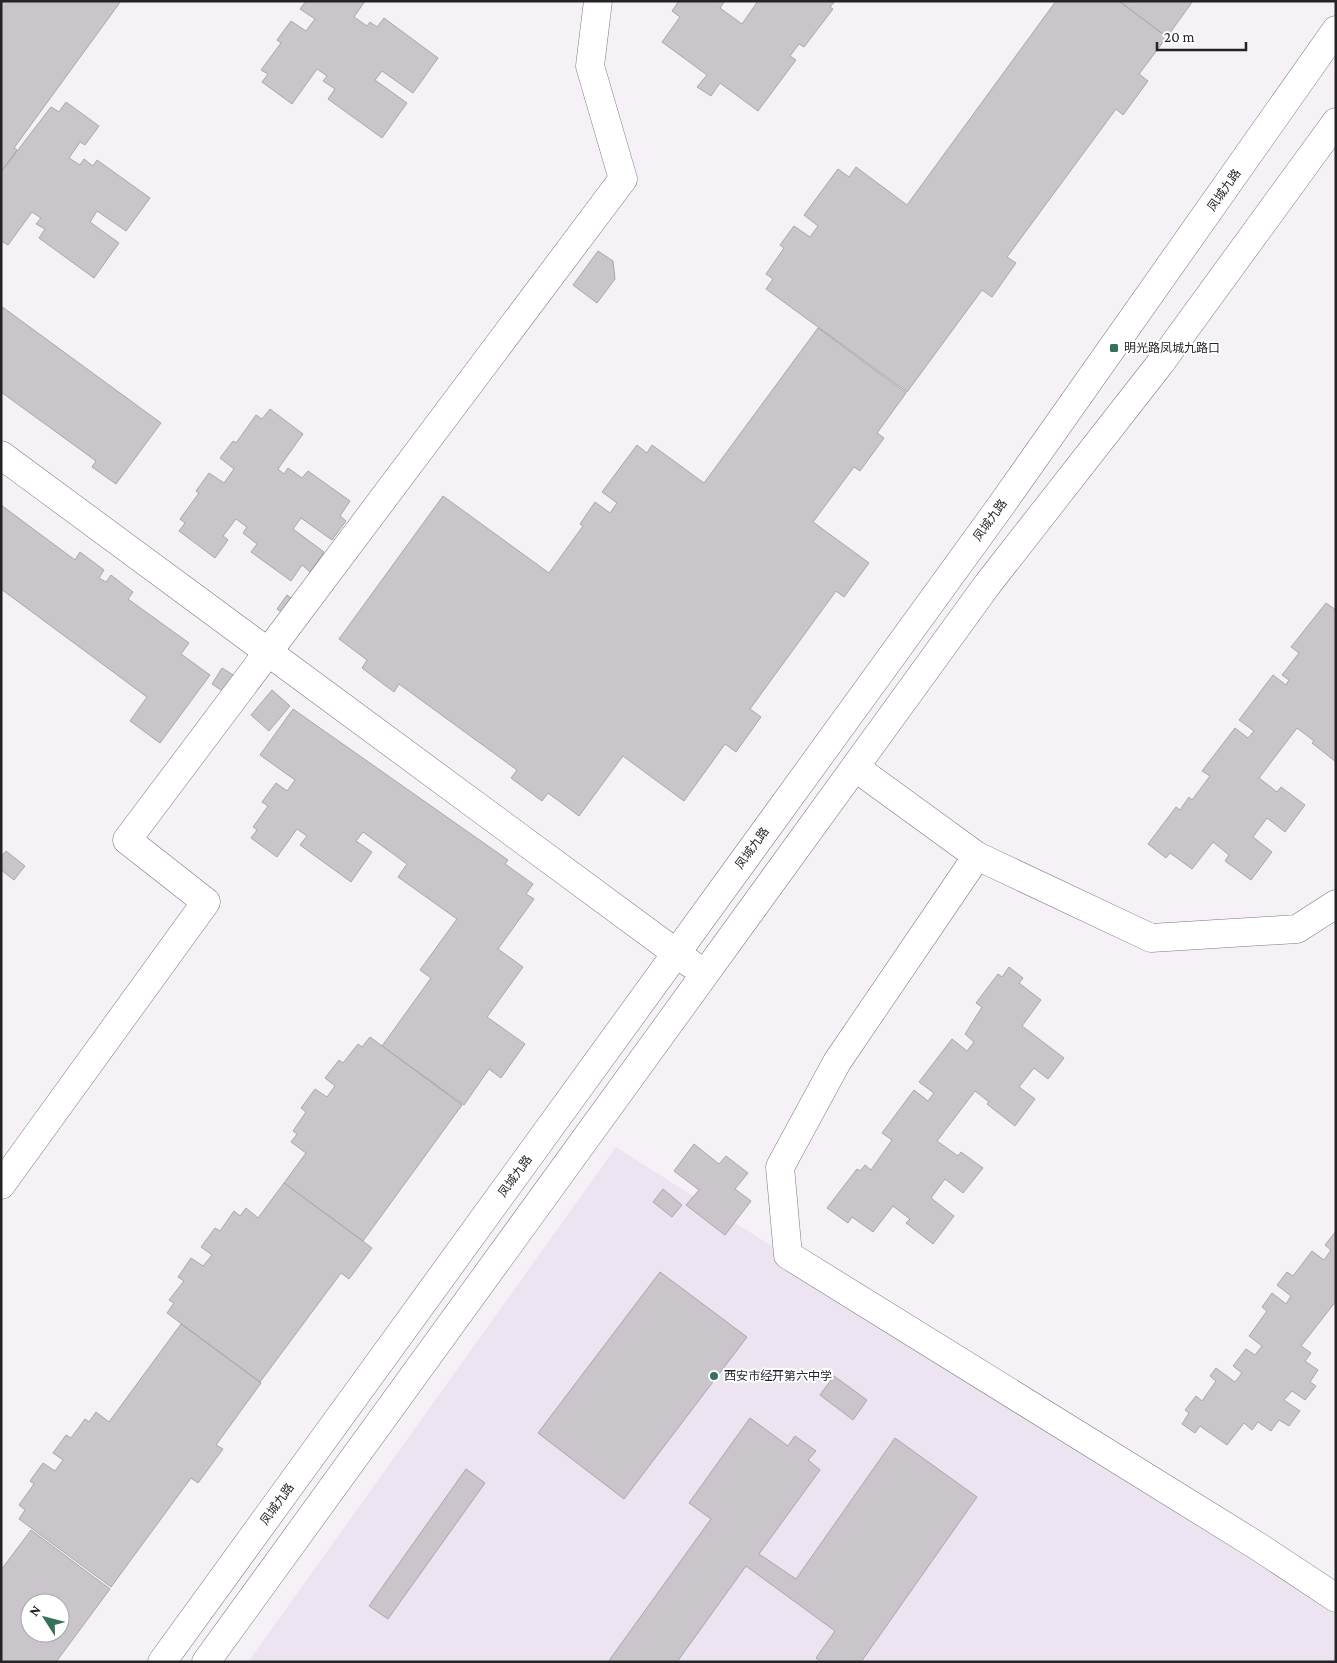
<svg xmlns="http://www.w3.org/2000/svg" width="1337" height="1663" font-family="'Crimson Pro','Noto Sans SC',serif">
  <rect width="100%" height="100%" fill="#f5f1f7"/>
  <polygon fill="#ece4f0" points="616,1147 1336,1605 1336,1662 248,1662"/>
  <g fill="#c9c5ca" stroke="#aaa6ab" fill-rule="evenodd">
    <polygon points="1,1 121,1 14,148 17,150 1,172"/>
    <polygon points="306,1 365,1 354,17 367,26 370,22 377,27 384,18 438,58 413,93 382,71 375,80 407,103 382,138 328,99 335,89 323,81 327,76 317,69 292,104 262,82 268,74 261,70 281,43 277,40 291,21 306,31 315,19 300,9"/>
    <polygon points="679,1 725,1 720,8 742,24 758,1 835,1 830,7 833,9 804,47 799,44 790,56 796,60 758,111 720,83 711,96 697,87 707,75 662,42 680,17 672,11"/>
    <polygon points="1056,1 1119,1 1167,37 1139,74 1148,81 1123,115 1116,109 1007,257 1016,263 992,297 982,290 907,392 766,289 773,279 766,274 784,248 780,245 794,226 810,237 818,226 804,215 838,169 849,177 856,167 907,205"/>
    <polygon points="1119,1 1193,1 1167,37"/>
    <polygon points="66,102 99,126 85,145 80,142 69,158 80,165 84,159 93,166 97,160 150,198 126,231 97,211 90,222 119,243 94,278 39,238 45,229 36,224 41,218 32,212 8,245 1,241 1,172 51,107 59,112"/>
    <polygon points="598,251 613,261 615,279 597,303 573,285"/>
    <polygon points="1,306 161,423 116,484 92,467 96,461 1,392"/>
    <polygon points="818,328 906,393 877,433 884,438 860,471 854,467 813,522 869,563 844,597 836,591 750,709 761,717 736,752 725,744 684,801 623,756 579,816 548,793 542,801 511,778 517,770 399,684 394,692 362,668 367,660 339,639 443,496 549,573 583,526 580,524 595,502 610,513 617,503 602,492 637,445 647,453 652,445 704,483"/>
    <polygon points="270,409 303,434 278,469 284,474 288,468 302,478 308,471 350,501 340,516 346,521 332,540 301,518 293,529 324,552 310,572 302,565 291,581 251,552 257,544 243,533 247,527 236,519 223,536 228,540 215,558 179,531 185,523 180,519 199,493 196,491 209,473 224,483 234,469 220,458 233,441 236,443 256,415 262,419"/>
    <polygon points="1,505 75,560 80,552 104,570 99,578 106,582 111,575 133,592 128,599 189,643 181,654 210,675 160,743 130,721 147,697 1,589"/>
    <polygon points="287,595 303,607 293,620 277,609"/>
    <polygon points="1326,603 1336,610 1336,762 1312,743 1314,741 1297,728 1259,778 1277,792 1281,787 1305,805 1285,832 1267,818 1253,837 1272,852 1251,880 1225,861 1229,855 1213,842 1192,869 1170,853 1166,858 1148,844 1176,807 1180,810 1189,797 1192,800 1210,776 1202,771 1235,728 1248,738 1254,731 1239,720 1273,675 1286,685 1289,680 1282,675 1299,653 1291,647"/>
    <polygon points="222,668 238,678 227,694 212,684"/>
    <polygon points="272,690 290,706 269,731 251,715"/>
    <polygon points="293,709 508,860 505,864 533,884 526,894 534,899 498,949 523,967 487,1017 525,1044 501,1078 489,1069 464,1105 382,1046 431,978 420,970 457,919 398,877 407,864 363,832 356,841 372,852 351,882 300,845 307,836 297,829 277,857 251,838 257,830 253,827 268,806 262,802 276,783 287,791 295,780 260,755"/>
    <polygon points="6,851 25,866 14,880 1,870 1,857"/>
    <polygon points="1009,967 1023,978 1019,983 1041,1000 1022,1026 1064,1058 1048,1079 1034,1068 1019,1087 1035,1099 1015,1126 987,1104 989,1102 975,1091 937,1141 958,1156 961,1152 983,1168 963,1193 945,1179 931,1198 954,1216 933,1244 906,1223 910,1219 893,1206 873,1232 852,1217 848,1223 827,1208 857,1169 860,1171 865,1165 871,1170 892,1140 882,1133 914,1090 928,1101 934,1093 919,1082 952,1039 967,1051 974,1042 965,1034 982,1007 976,1003 998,974 1002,977"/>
    <polygon points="370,1037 462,1105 363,1241 284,1183 306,1153 291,1142 297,1134 293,1131 306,1112 301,1108 315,1089 327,1097 335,1086 325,1078 339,1060 343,1063 358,1044 362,1047"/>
    <polygon points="694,1144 719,1164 726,1156 748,1173 735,1189 751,1201 725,1235 686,1205 699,1190 674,1171"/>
    <polygon points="284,1183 372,1248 349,1279 341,1273 260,1382 167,1313 174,1303 169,1300 184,1281 178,1277 191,1258 203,1266 212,1255 201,1247 215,1228 220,1231 234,1211 240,1216 246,1208 258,1218"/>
    <polygon points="663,1189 682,1205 672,1217 653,1202"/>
    <polygon points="1336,1231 1336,1301 1301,1346 1311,1353 1305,1361 1318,1370 1310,1382 1316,1386 1305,1400 1292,1391 1284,1400 1300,1411 1289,1426 1279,1420 1271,1431 1258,1422 1252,1430 1244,1423 1227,1445 1200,1426 1195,1433 1182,1424 1189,1413 1185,1410 1196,1396 1202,1401 1216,1381 1210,1376 1216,1368 1235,1382 1242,1373 1233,1366 1246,1349 1255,1355 1262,1346 1249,1336 1267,1311 1262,1307 1272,1293 1286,1304 1291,1296 1277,1285 1287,1272 1293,1276 1312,1251 1324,1260 1331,1250 1325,1245"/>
    <polygon points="660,1272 747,1337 624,1499 538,1433"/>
    <polygon points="181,1324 261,1383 216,1445 223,1449 198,1483 191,1478 111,1587 19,1519 25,1510 19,1505 34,1484 30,1481 43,1463 55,1471 63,1460 53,1453 66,1435 71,1438 85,1419 89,1422 96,1412 109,1422"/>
    <polygon points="834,1376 867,1400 853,1420 820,1395"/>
    <polygon points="750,1418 788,1446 795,1436 816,1451 808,1460 820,1470 759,1554 796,1579 895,1438 977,1497 861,1662 821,1662 816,1658 835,1631 746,1566 677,1662 608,1662 711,1519 689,1503"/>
    <polygon points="466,1469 485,1483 388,1619 369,1606"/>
    <path d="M31,1530l79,59 -54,73h-55v-92zM30,1603h30v30h-30z"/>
  </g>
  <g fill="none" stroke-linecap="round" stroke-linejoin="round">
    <defs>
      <g id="minor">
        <polyline points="1,455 691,964"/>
        <polyline points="856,768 977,856 837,1062 780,1167 788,1255 1259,1547 1336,1598"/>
        <polyline points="977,856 1151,938 1297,929 1336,904"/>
        <polyline points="1,1185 206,902 127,840 623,179 590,66 598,1"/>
        <polyline points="162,1662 1000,507 1336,30"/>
        <polyline points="206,1662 987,585 1159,365 1336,122"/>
      </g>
    </defs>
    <use href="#minor" stroke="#7b787d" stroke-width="29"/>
    <use href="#minor" stroke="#fff" stroke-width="28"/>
  </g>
  <g fill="#36715a" stroke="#fff" stroke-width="2">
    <rect x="1109" y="343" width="10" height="10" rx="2.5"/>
    <circle cx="714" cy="1376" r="5"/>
  </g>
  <g text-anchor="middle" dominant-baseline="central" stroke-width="4" stroke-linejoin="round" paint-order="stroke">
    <g font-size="12" fill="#242325" stroke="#fff">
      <text transform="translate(1224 190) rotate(-55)">凤城九路</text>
      <text transform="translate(990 520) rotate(-54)">凤城九路</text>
      <text transform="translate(752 848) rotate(-54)">凤城九路</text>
      <text transform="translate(515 1176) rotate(-54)">凤城九路</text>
      <text transform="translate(277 1504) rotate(-54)">凤城九路</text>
    </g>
    <g font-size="12" fill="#242325" stroke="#fff" text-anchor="start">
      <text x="1124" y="348">明光路凤城九路口</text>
      <text x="724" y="1376">西安市经开第六中学</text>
    </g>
  </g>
  <rect width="1337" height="1663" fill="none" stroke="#242325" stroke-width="5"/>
  <g transform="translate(45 1618) rotate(306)"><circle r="24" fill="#ffffff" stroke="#a7a7a8"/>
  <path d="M0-4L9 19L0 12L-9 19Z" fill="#36715a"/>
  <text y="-8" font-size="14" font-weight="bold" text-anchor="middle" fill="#242325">N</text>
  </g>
  <path d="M1157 42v8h89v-8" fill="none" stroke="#242325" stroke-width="2.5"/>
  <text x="1164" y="42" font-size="15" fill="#242325" stroke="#ffffff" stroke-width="4" paint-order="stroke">20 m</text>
</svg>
